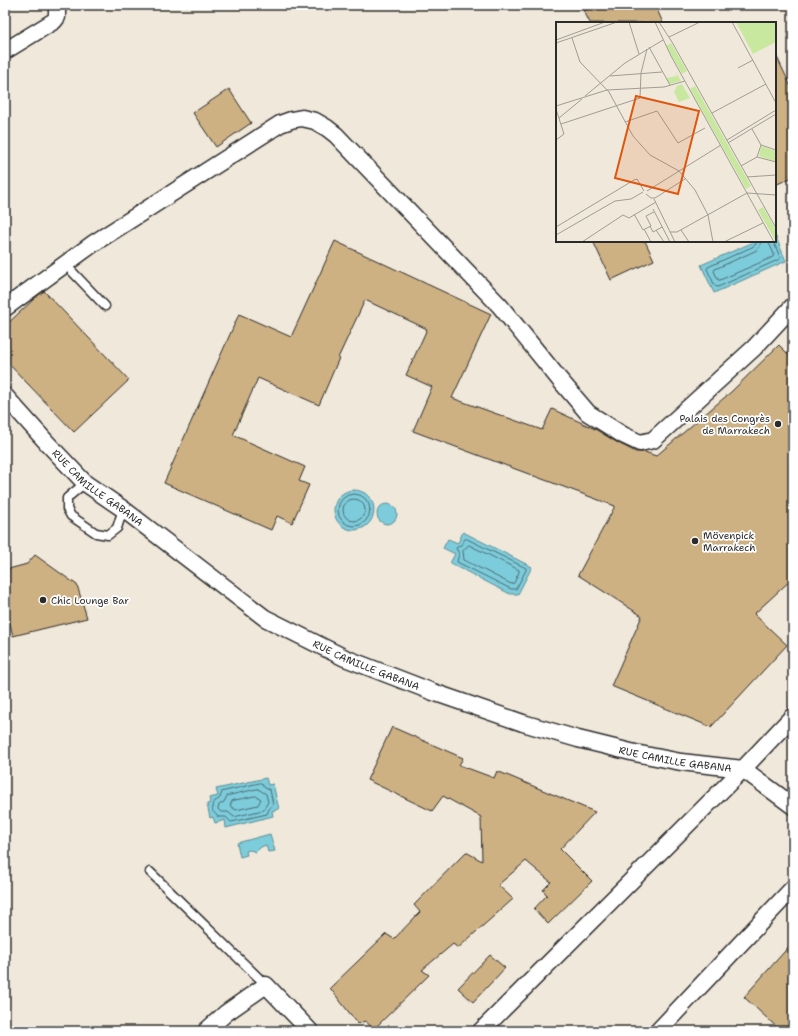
<svg xmlns="http://www.w3.org/2000/svg" width="798" height="1036" font-family="'Shantell Sans',sans-serif">
  <rect width="100%" height="100%" fill="#f0e8da"/>
  <filter id="ink" filterUnits="userSpaceOnUse"><feTurbulence type="fractalNoise" baseFrequency=".025" numOctaves="2"/><feDisplacementMap in="SourceGraphic" scale="8" xChannelSelector="R" yChannelSelector="G"/><feConvolveMatrix kernelMatrix="1 2 1 2 8 2 1 2 1" color-interpolation-filters="sRGB"/></filter>
  <g filter="url(#ink)">
    <g fill="#7dccdb" stroke="#5c8c95">
      <polygon points="775,235 786,261 714,293 701,265 756,241 775,241"/>
      <circle cx="354" cy="510" r="20"/>
      <circle cx="387" cy="514" r="10"/>
      <polygon points="463,532 532,567 518,594 510,594 450,563 455,554 443,548 448,539 458,543"/>
      <polygon points="266,778 268,785 273,784 279,809 272,811 273,816 226,828 225,820 215,823 213,817 210,818 207,804 210,803 209,798 218,796 216,789"/>
      <polygon points="270,834 275,851 268,852 266,845 261,847 256,852 250,850 246,851 247,855 240,857 237,843"/>
    </g>
    <g fill="none" stroke-linecap="round" stroke-linejoin="round">
      <g stroke="#4c6b71" stroke-width="1">
        <polyline points="756,241 756,244 754,246 708,267 707,269 715,286 718,287 780,259 780,257 773,241"/>
        <polyline points="761,241 760,246 757,250 715,269 714,271 718,280 720,280 773,257 774,254 768,241"/>
        <circle cx="354" cy="510" r="16"/>
        <circle cx="354" cy="510" r="11"/>
        <polygon points="467,539 526,568 526,570 516,589 511,589 457,562 459,554 456,548 461,545 465,539"/>
        <polygon points="469,545 519,570 519,572 514,583 511,584 464,560 463,551"/>
        <path d="M261,783l4,5 5,2 3,14 -4,5 -2,5 -36,8 -5,-5h-8c-7,-9 -6,-3 -4,-15l6,-4 2,-6z"/>
        <polygon points="258,789 266,794 268,802 263,810 234,817 228,812 221,812 218,809 219,805 224,802 227,796"/>
        <polygon points="256,796 261,799 258,805 236,810 230,806 232,801"/>
      </g>
    </g>
    <g fill="#ceb183" stroke="#2b2b2b">
      <polygon points="597,5 655,5 663,23 590,23 584,11"/>
      <polygon points="775,53 793,91 793,177 775,185"/>
      <polygon points="229,89 251,123 216,147 193,113"/>
      <polygon points="335,241 491,314 452,398 542,430 552,409 595,429 618,443 636,452 645,452 656,456 731,392 779,345 793,359 793,578 754,614 787,645 711,727 611,686 642,616 578,575 615,506 413,431 432,387 406,375 427,329 365,300 338,358 339,358 319,405 258,378 233,435 305,467 299,481 309,485 292,523 277,516 271,530 164,483 239,314 291,337"/>
      <polygon points="593,241 645,241 654,260 611,280"/>
      <polygon points="44,291 129,380 74,432 5,360 5,326 35,298"/>
      <polygon points="35,555 77,585 87,618 13,636 5,604 5,570 27,564"/>
      <polygon points="392,727 463,758 459,765 494,778 497,771 595,812 560,849 592,881 548,924 534,909 547,895 543,890 551,882 526,861 498,885 513,899 458,948 453,944 422,970 429,975 374,1029 365,1021 358,1024 330,988 386,934 394,939 420,912 414,905 466,852 482,861 481,817 443,796 432,811 367,780"/>
      <polygon points="793,942 793,1024 787,1031 781,1031 744,997"/>
      <polygon points="490,955 505,968 473,1002 458,988"/>
    </g>
    <g fill="none" stroke-linecap="round" stroke-linejoin="round">
      <defs>
        <g id="lane">
          <polyline points="65,264 105,306"/>
          <polyline points="85,483 67,498 67,509 71,516 96,533 108,535 117,528 123,509"/>
          <polyline points="150,872 266,985"/>
        </g>
        <g id="street">
          <polyline points="5,51 54,21 57,17 57,5"/>
          <polyline points="5,308 94,243 280,124 291,120 302,118 315,121 327,128 336,135 500,306 559,379 588,413 623,435 640,443 653,440 754,348 793,306"/>
          <path id="s1" d="M5,396l44,49 36,38 38,26 142,109 80,40 88,34 90,31 55,16 57,14 46,9 62,7 50,37"/>
          <polyline points="206,1031 226,1013 266,985 310,1031"/>
          <polyline points="481,1031 743,769 793,716"/>
          <polyline points="658,1031 793,888"/>
        </g>
      </defs>
      <use href="#lane" stroke="#2b2b2b" stroke-width="11"/>
      <use href="#street" stroke="#2b2b2b" stroke-width="19"/>
      <use href="#lane" stroke="#fff" stroke-width="8"/>
      <use href="#street" stroke="#fff" stroke-width="16"/>
    </g>
  </g>
  <g fill="#2b2b2b" stroke="#fff" stroke-width="1.5">
    <circle cx="778" cy="424" r="4"/>
    <circle cx="695" cy="541" r="4"/>
    <circle cx="43" cy="600" r="4"/>
  </g>
  <g text-anchor="middle" dominant-baseline="central" stroke-width="3.5" stroke-linejoin="round" paint-order="stroke">
    <g font-size="10" fill="#2b2b2b" stroke="#fff" text-anchor="start">
      <text x="770" y="418" text-anchor="end">Palais des Congrès<tspan x="770" dy="12">de Marrakech</tspan></text>
      <text x="703" y="535">Mövenpick<tspan x="703" dy="12">Marrakech</tspan></text>
      <text x="51" y="600">Chic Lounge Bar</text>
    </g>
    <g font-size="10" fill="#2b2b2b" stroke="#fff">
      <text stroke="none"><textPath href="#s1" startOffset="131">RUE CAMILLE GABANA</textPath></text>
      <text stroke="none"><textPath href="#s1" startOffset="455">RUE CAMILLE GABANA</textPath></text>
      <text stroke="none"><textPath href="#s1" startOffset="779">RUE CAMILLE GABANA</textPath></text>
    </g>
  </g>
  <g transform="translate(556 22)">
    <rect width="220" height="220" fill="#f0e8da"/>
    <path d="M180,0h40v20l-23,12zM115,21l16,28 -5,3 -16,-28zM120,50l5,9 -11,3 -4,-6 11,-2zM126,62l8,14 -11,4 -5,-10 3,-6zM139,64l56,100 -5,3 -56,-100zM205,124l15,5v11l-17,-6zM207,185l13,23v12l-18,-32z" fill="#c9e89f"/>
    <path fill="none" stroke="#a19c94" stroke-width="1" d="M73,0l10,32M99,0l16,34 103,186M103,0l13,20 104,186M176,0l44,81M113,15l31,-15M16,16l8,24 29,30 24,44 17,19 29,16 16,19 13,25 5,27M0,18l49,-18M0,21l61,-21M93,25l21,38M182,46l15,-8M54,54l52,-4M29,74l40,-33 38,-23M0,84l51,-16 57,-3 21,-6M0,87l8,25 -8,6M156,91l54,-29M3,96l23,-19M69,100l32,-11 21,32 27,-15M5,102l79,-26 1,-25 6,-24M196,107l9,16 15,5M171,118l49,-30M172,121l48,-29M201,135l4,-12M185,144l16,-9 19,5M191,155l29,-2M91,169l74,-46M90,172l5,4h4l30,-19M98,177l21,43M97,187l17,33M78,192l9,16 8,-4 -5,-10 8,-4M94,204l3,6 9,-5M0,205l78,-47 3,-1 7,12M88,207l7,13M100,208l8,12M125,208l8,12M114,210h7l70,-39 29,2M0,213l59,-34 16,-2 12,-7M26,220l41,-27 6,3 27,-16M168,220l39,-19"/>
    <path fill="#df570e" fill-opacity="0.15" stroke="#df570e" stroke-width="2" d="M80,74l63,15 -21,83 -63,-16z"/>
    <rect width="220" height="220" fill="none" stroke="#2b2b2b" stroke-width="2"/>
  </g>
  <rect width="798" height="1036" fill="none" stroke="#fff" stroke-width="20"/>
  <rect x="10" y="10" width="778" height="1016" fill="none" stroke="#2b2b2b" stroke-width="1.5" filter="url(#ink)"/>
</svg>
